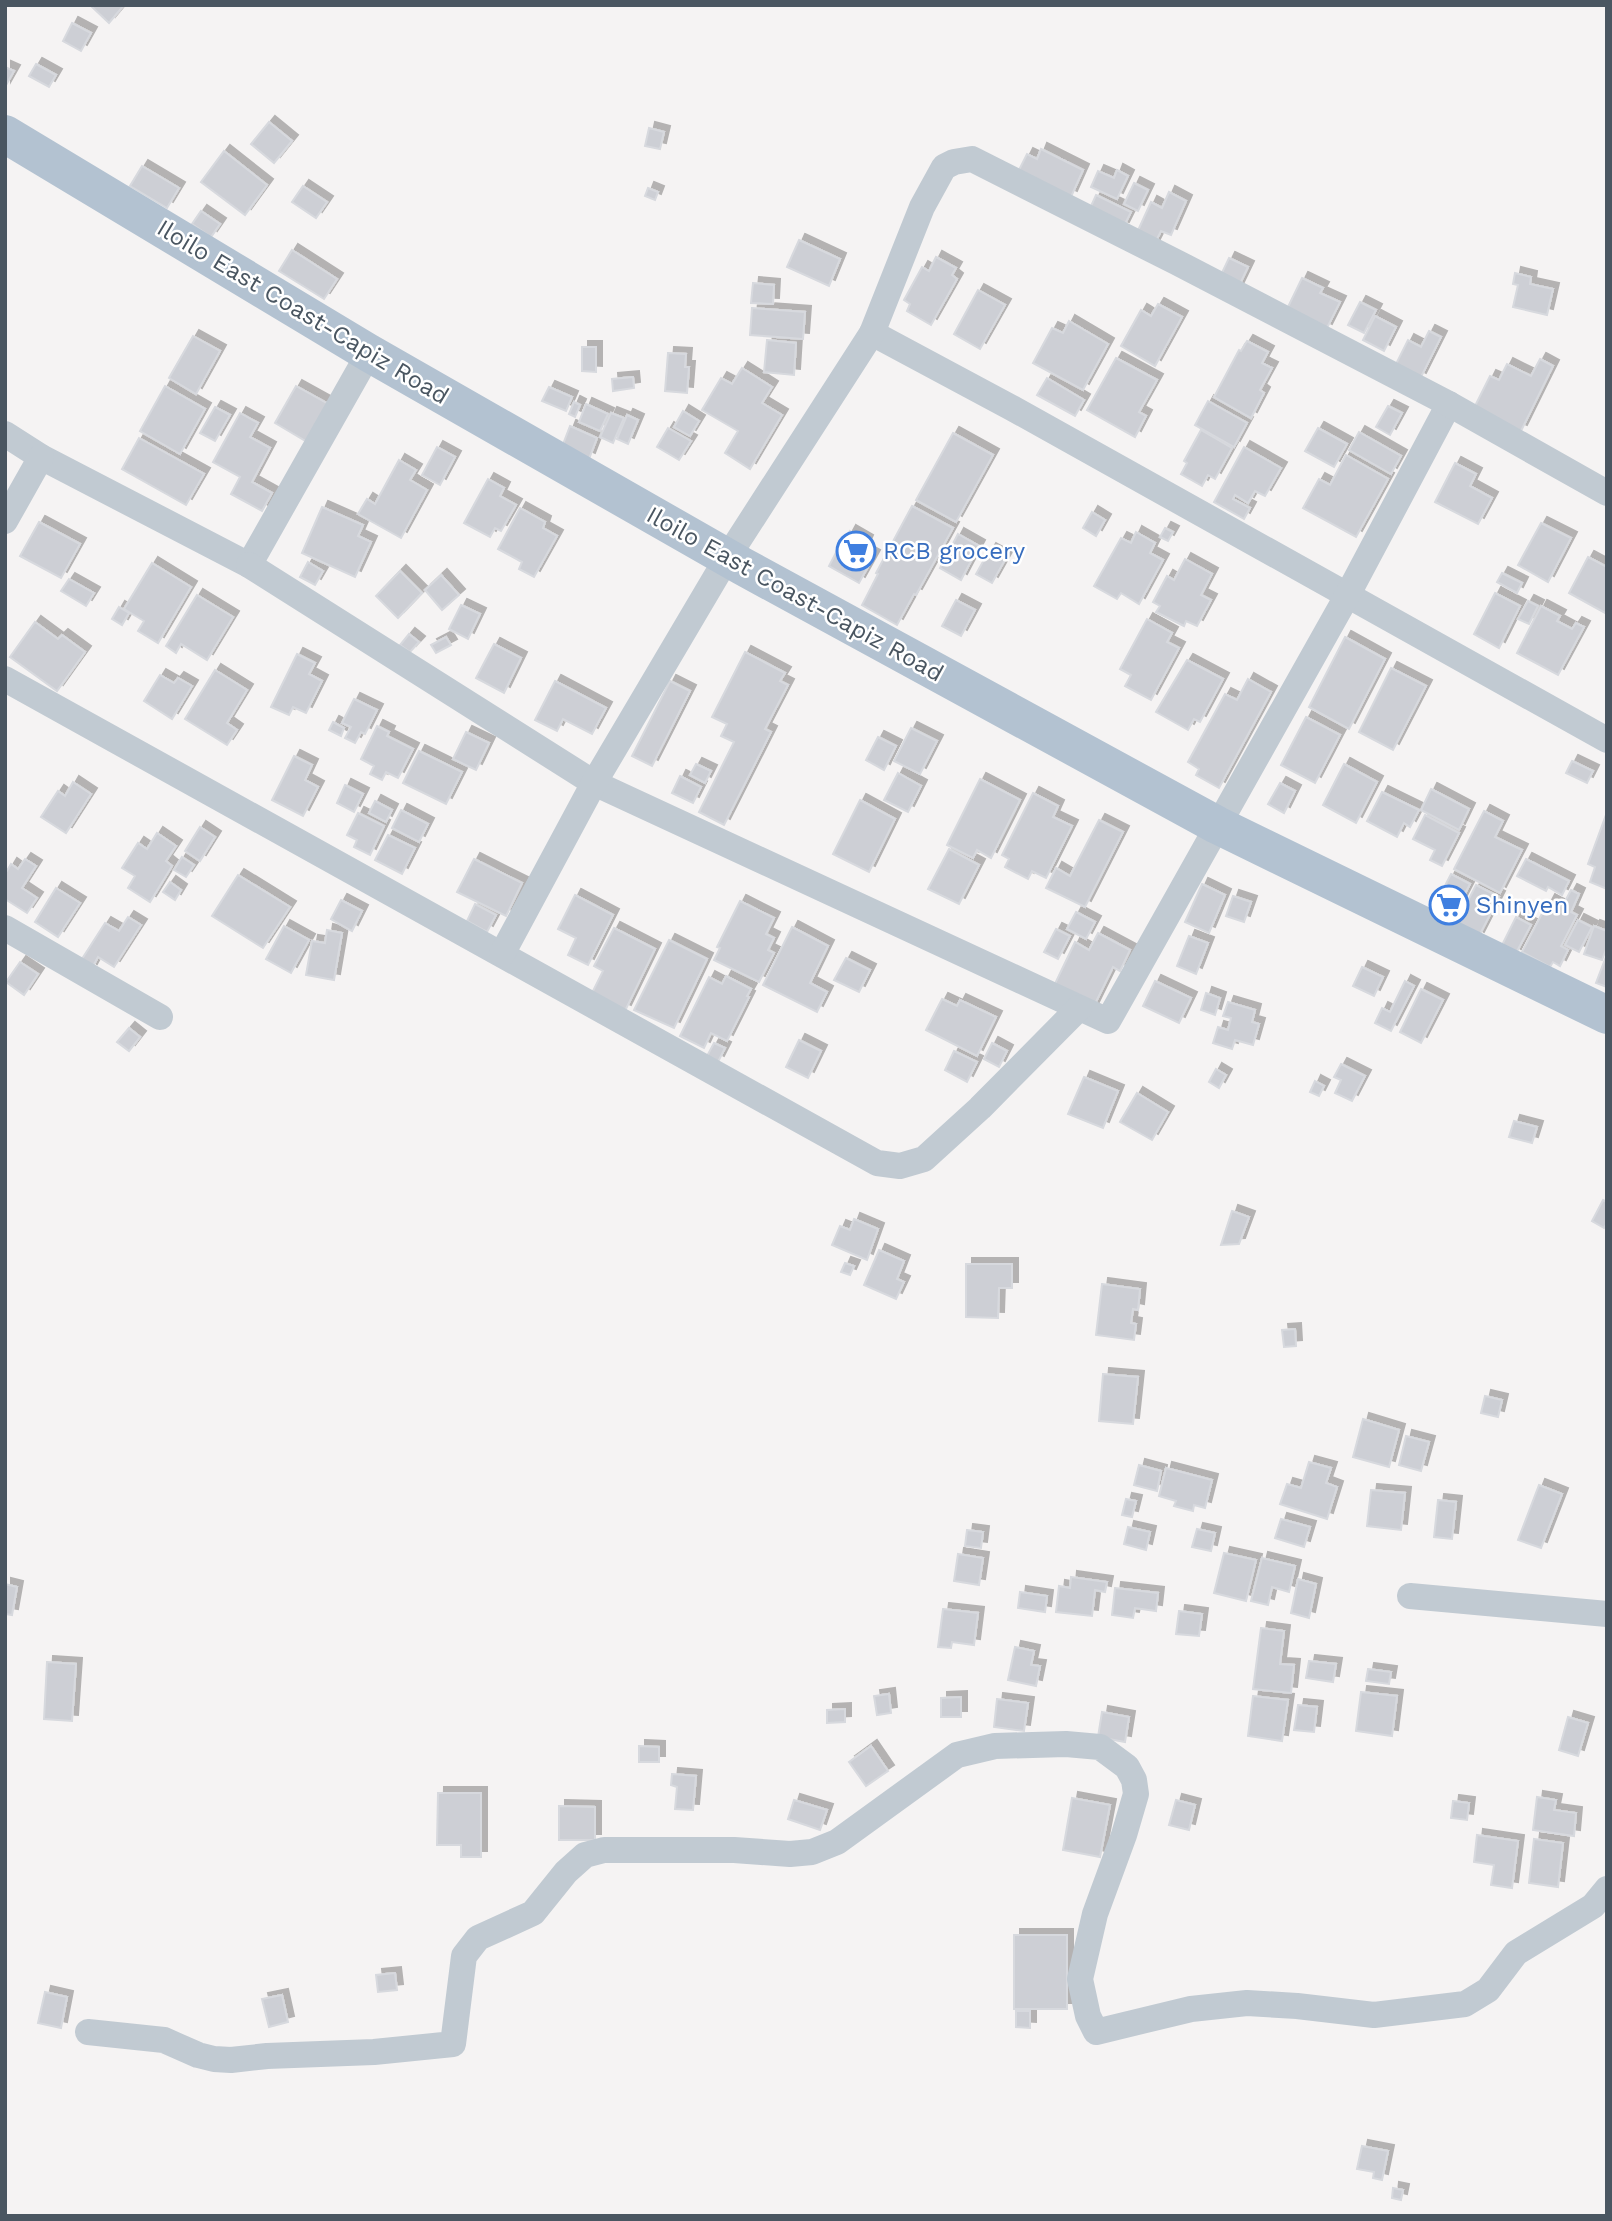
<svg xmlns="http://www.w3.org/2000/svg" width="1612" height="2221" font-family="'Work Sans',sans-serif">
  <defs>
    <filter id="shadow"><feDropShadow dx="6" dy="-6" stdDeviation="0" flood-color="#0004"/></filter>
  </defs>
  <rect width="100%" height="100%" fill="#f5f3f3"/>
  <g fill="#cdcfd5" stroke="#d7d9de" stroke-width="2" filter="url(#shadow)">
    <polygon points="90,5 124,5 109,23"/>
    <polygon points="72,23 91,33 81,51 63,41"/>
    <polygon points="36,64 56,75 49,87 29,76"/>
    <polygon points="5,67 14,71 5,87"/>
    <polygon points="269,122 292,141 274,163 251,144"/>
    <polygon points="649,128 664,132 660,149 645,146"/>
    <polygon points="1041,149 1083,170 1071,197 1018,172 1027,154 1037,159"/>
    <polygon points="224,151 267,185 245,215 201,182"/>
    <polygon points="142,166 179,188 167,208 130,186"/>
    <polygon points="1117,170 1128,176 1117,199 1091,187 1098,171 1114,178"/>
    <polygon points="1134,183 1148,190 1138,211 1124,204"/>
    <polygon points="303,186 327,202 316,218 292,202"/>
    <polygon points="648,188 658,192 655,200 645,196"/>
    <polygon points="1169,192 1186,201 1171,235 1161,231 1154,245 1135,237 1151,202 1162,208"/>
    <polygon points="1096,195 1131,212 1123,228 1087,215"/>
    <polygon points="201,211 220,224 211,237 192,224"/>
    <polygon points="799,240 840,259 829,286 787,267"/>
    <polygon points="292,250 337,279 324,299 279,271"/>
    <polygon points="936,257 956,268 952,275 957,279 931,325 907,311 910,304 904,300 922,267 929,271"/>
    <polygon points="1229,258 1248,267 1237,290 1218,281"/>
    <polygon points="1515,273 1531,277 1530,284 1553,289 1547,315 1513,307 1518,285 1513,284"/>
    <polygon points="1302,278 1323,288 1320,293 1340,302 1326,330 1286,311"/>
    <polygon points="753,283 774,285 773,304 751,303"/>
    <polygon points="978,290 1005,305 980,349 954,334"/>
    <polygon points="1360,302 1376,310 1364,333 1348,325"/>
    <polygon points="1158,304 1182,317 1155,366 1121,346 1141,310 1151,316"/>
    <polygon points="752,308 805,312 803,339 750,335"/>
    <polygon points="1375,316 1396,327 1384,351 1363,340"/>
    <polygon points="1069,321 1108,344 1083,390 1033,363 1052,328 1063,333"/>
    <polygon points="1429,331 1441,337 1420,379 1395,366 1408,340 1421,347"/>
    <polygon points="193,336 220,351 196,394 169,378"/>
    <polygon points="767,340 796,343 794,375 764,372"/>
    <polygon points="1247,341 1268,352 1262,363 1272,368 1260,390 1264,393 1251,418 1214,397 1239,350 1241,351"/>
    <polygon points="582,347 596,347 596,372 582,371"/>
    <polygon points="668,353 686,354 685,367 689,367 687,393 665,391"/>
    <polygon points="1116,358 1157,380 1139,412 1146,416 1135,437 1087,410"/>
    <polygon points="1540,359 1553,366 1521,431 1474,408 1490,376 1499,380 1507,364 1531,376"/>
    <polygon points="742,368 772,387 762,403 782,415 750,469 725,453 738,431 702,410 721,378 732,384"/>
    <polygon points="633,377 634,388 613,391 612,379"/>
    <polygon points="1047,378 1084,400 1075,416 1037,395"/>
    <polygon points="165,386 205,409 180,454 140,431"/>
    <polygon points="296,386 330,405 309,443 275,423"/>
    <polygon points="549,387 572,397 566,411 542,401"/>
    <polygon points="1208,401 1247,423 1234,447 1195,425"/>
    <polygon points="574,402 580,405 575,417 569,414"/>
    <polygon points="586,404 608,414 600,431 579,422"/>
    <polygon points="1388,406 1402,413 1390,435 1376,427"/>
    <polygon points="215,407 230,415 215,441 200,433"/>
    <polygon points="683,411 699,421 690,436 674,427"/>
    <polygon points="240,413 258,423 250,437 270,448 252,482 272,493 262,511 231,494 240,477 213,462"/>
    <polygon points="611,413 624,418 613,443 600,437"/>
    <polygon points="627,415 638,420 628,444 617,439"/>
    <polygon points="570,426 597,438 589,459 562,447"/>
    <polygon points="668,428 691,441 679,460 657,447"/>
    <polygon points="1318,428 1347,444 1334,467 1305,451"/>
    <polygon points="1201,430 1232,448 1215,479 1208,475 1202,486 1181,474 1187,463 1184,461"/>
    <polygon points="1359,432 1401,456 1391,474 1349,450"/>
    <polygon points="953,433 993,455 956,522 916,500"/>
    <polygon points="139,438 204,474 186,505 122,469"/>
    <polygon points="437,447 455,457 440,485 422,475"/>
    <polygon points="1244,447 1281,468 1265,496 1255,491 1248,503 1235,495 1233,499 1250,508 1244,519 1214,502"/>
    <polygon points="1346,455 1388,479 1356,537 1303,508 1319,479 1330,485"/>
    <polygon points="399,460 416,470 410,480 427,490 401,538 358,514 367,499 375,504"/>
    <polygon points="1455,463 1476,474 1470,486 1492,498 1478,524 1435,502"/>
    <polygon points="488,479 504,488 500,496 516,505 501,531 495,528 490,537 464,523"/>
    <polygon points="912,506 953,528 916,595 914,594 897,625 862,605 878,574 876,573"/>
    <polygon points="322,507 363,525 358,536 371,542 355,577 302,553"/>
    <polygon points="520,508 545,522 543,528 557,536 534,577 519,569 522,562 498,549"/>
    <polygon points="1092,512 1105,520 1096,536 1083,528"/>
    <polygon points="39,522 80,544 61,578 20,556"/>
    <polygon points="1541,523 1571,538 1548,582 1518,565"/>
    <polygon points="1165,528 1173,532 1168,541 1160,537"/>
    <polygon points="850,531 867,541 863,550 874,556 859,583 829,566 843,539 845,540"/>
    <polygon points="1136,532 1155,543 1150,553 1163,560 1139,604 1121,593 1117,599 1094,586 1121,538 1131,543"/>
    <polygon points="958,534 979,546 961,580 940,568"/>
    <polygon points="990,549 1006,558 992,583 976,574"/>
    <polygon points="1588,557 1607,567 1607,614 1569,593"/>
    <polygon points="1185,559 1212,574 1201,595 1211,600 1197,626 1186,621 1184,626 1156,612 1160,606 1153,602 1167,576 1174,580"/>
    <polygon points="308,562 323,571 315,585 300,577"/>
    <polygon points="152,563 191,587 158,643 138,631 144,621 124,609"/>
    <polygon points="400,571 422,593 398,618 376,596"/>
    <polygon points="1502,573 1522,583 1517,593 1497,582"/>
    <polygon points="441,575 459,595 442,610 425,590"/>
    <polygon points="69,579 94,593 86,606 61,591"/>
    <polygon points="1495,593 1520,606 1499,648 1474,634"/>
    <polygon points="197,595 233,617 207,660 181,644 176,653 166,646"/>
    <polygon points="956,600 975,610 961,636 942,626"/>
    <polygon points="1528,601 1538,606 1529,624 1518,619"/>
    <polygon points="461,605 480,614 468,639 449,629"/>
    <polygon points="1541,606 1560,616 1557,621 1572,629 1576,623 1584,627 1558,675 1517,653"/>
    <polygon points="119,607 129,613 122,625 112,619"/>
    <polygon points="1147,619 1172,633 1167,642 1179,648 1151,700 1125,686 1131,675 1120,669"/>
    <polygon points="35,622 58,639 62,635 85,652 57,691 10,657"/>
    <polygon points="409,634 419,642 410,652 400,645"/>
    <polygon points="446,637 451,645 436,653 431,645"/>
    <polygon points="1345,637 1385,659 1349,729 1309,707"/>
    <polygon points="494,644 521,658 504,693 476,678"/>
    <polygon points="745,652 785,673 780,681 788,685 765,729 771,732 724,825 699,812 734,742 721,736 727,724 712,717"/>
    <polygon points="297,654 315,663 309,674 322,681 306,713 293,707 289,715 271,707"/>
    <polygon points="1187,660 1223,679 1200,722 1194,719 1188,730 1156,712"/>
    <polygon points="1391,668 1426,686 1393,750 1359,732"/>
    <polygon points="215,670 247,690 227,723 237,730 227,745 185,719"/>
    <polygon points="160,675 174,683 178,678 192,686 172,719 144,701"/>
    <polygon points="1248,679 1271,692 1219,788 1196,775 1199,769 1188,762 1225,694 1237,700"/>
    <polygon points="555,681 606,708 592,734 563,719 557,731 535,720"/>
    <polygon points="670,681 690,691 652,766 632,756"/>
    <polygon points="354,699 377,710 365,734 361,732 355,743 345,738 351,727 342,723"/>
    <polygon points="1306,717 1340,735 1315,783 1281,765"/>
    <polygon points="333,722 344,728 341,736 329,730"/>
    <polygon points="377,726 389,732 387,736 413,749 398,778 386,772 382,780 370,774 374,766 361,759"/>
    <polygon points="911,728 937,741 920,774 894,761"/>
    <polygon points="466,732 489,743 476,770 453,759"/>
    <polygon points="878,737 896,746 884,770 866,760"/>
    <polygon points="419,751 462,772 446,804 403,783"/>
    <polygon points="294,756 312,765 305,780 318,787 303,816 272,800"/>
    <polygon points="1572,761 1593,771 1587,783 1566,773"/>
    <polygon points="696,764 711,771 705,783 690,775"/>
    <polygon points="1344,764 1377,782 1356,823 1323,805"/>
    <polygon points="898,773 921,786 908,812 884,800"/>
    <polygon points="680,776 701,787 693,803 672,793"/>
    <polygon points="980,779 1020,800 991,858 977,850 973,858 947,845"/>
    <polygon points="73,782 91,794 66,833 41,817 58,791 65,796"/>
    <polygon points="1280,783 1295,791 1284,813 1268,804"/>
    <polygon points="345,785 363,794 354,812 337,803"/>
    <polygon points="1431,789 1469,809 1459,830 1421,810"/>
    <polygon points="1382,792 1419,810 1410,827 1404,823 1397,837 1367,821"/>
    <polygon points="1033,793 1058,806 1053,817 1072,826 1046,878 1032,871 1028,879 1005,867 1009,859 1002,855"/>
    <polygon points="860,800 895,819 869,872 833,854"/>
    <polygon points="375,801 392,810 386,822 369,813"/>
    <polygon points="401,810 428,824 419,842 392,828"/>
    <polygon points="1484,811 1503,821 1495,837 1522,850 1500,893 1454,869"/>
    <polygon points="1607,812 1607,889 1590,882 1595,867 1588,864"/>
    <polygon points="358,813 384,826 370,855 354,847 357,840 347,835"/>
    <polygon points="1425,815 1459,833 1442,866 1430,860 1435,850 1413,839"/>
    <polygon points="1099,820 1123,832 1085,907 1046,888 1056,868 1070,876"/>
    <polygon points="200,827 215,837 200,861 185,851"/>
    <polygon points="157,833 176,846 166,861 172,866 150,902 128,888 135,876 122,868 138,843 147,849"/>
    <polygon points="388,835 415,848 402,874 375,860"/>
    <polygon points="949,849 979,865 959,904 928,889"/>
    <polygon points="182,857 194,865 186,877 174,870"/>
    <polygon points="25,859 36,866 22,888 37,898 27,913 5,899 5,874 11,864 18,869"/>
    <polygon points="474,859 522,883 506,916 457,892"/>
    <polygon points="1526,859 1569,881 1562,895 1548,887 1546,891 1517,876"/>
    <polygon points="1451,874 1470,884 1455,913 1436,903"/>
    <polygon points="238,875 290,907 263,948 212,916"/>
    <polygon points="170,882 181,890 175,900 163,892"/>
    <polygon points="1202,884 1225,895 1209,933 1185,922"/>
    <polygon points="1476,885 1499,897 1478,938 1455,926"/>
    <polygon points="56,888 80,903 58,937 35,922"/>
    <polygon points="1571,890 1579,894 1571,912 1577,915 1561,946 1568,950 1560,966 1553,962 1550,967 1522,952 1549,900 1562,907"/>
    <polygon points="575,895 613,915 588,965 568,955 576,938 558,929"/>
    <polygon points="1233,896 1251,902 1244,922 1226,916"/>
    <polygon points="341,900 362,911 352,931 331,919"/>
    <polygon points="740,901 774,918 766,934 774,938 768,950 774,953 759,982 714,960 720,948 717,947"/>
    <polygon points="475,904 496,915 487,932 467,921"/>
    <polygon points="1076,912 1095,922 1086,939 1067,929"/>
    <polygon points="128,917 141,925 114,967 98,957 91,970 80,962 105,923 119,931"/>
    <polygon points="1516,917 1531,925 1515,955 1501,947"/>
    <polygon points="1578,920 1592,927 1579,952 1565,945"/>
    <polygon points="284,926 309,940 291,973 266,959"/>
    <polygon points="1594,926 1607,931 1607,947 1602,960 1584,954"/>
    <polygon points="792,927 828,946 810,983 827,992 817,1012 763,985"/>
    <polygon points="614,928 655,949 625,1011 591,995 603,971 594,966"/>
    <polygon points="1056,929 1070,936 1058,959 1044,952"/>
    <polygon points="327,930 342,933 334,980 306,975 312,941 325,943"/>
    <polygon points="1098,933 1130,950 1120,971 1113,967 1092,1010 1052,990 1075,942 1089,950"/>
    <polygon points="1189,936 1208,943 1196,974 1177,966"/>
    <polygon points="669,940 707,959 674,1028 634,1010"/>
    <polygon points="1607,954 1607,987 1596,983"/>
    <polygon points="846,958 870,970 859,992 834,980"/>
    <polygon points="20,962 38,974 24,995 6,982"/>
    <polygon points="1362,967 1383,977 1374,996 1353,986"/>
    <polygon points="726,976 751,989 747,996 749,997 727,1041 711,1033 704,1048 680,1036 709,977 722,984"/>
    <polygon points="1155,981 1191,998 1179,1023 1143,1006"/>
    <polygon points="1405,981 1414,986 1391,1031 1375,1023 1382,1008 1390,1012"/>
    <polygon points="1421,989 1443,1000 1421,1043 1400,1032"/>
    <polygon points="1206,993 1220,998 1215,1015 1201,1010"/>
    <polygon points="942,999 957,1006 960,1000 996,1017 977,1056 926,1030"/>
    <polygon points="1228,1002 1255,1010 1252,1022 1259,1024 1253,1045 1235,1040 1232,1049 1213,1043 1218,1027 1228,1030 1231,1018 1223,1016"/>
    <polygon points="129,1028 140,1037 129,1051 117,1042"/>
    <polygon points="799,1040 821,1051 808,1078 786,1067"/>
    <polygon points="714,1043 725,1048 718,1062 707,1056"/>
    <polygon points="992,1043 1007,1051 999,1067 984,1059"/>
    <polygon points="954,1051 977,1062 967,1082 945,1070"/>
    <polygon points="1341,1064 1365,1076 1352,1101 1335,1093 1341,1080 1334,1077"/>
    <polygon points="1216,1069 1226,1075 1219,1088 1209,1082"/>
    <polygon points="1084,1077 1118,1091 1103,1128 1068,1114"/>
    <polygon points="1315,1081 1324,1086 1319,1096 1310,1092"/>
    <polygon points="1137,1093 1168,1112 1152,1140 1120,1122"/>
    <polygon points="1514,1121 1537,1127 1532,1143 1509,1137"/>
    <polygon points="1603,1200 1607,1202 1607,1223 1604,1228 1592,1221"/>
    <polygon points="1232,1211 1249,1217 1239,1244 1221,1245"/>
    <polygon points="854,1219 878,1229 867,1260 832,1245 840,1226 850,1230"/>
    <polygon points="879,1250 904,1261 897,1279 904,1282 896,1299 864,1285"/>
    <polygon points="845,1263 854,1266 850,1275 841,1272"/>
    <polygon points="966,1264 1012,1264 1012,1288 999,1288 998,1318 966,1317"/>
    <polygon points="1102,1284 1140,1289 1138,1310 1133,1309 1131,1323 1136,1324 1134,1340 1096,1335"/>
    <polygon points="1295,1329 1296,1346 1284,1347 1282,1330"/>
    <polygon points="1103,1374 1138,1377 1133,1424 1099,1421"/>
    <polygon points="1485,1396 1502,1400 1498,1417 1481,1413"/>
    <polygon points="1363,1419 1399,1430 1389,1467 1353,1457"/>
    <polygon points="1406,1436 1429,1442 1421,1471 1399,1465"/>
    <polygon points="1309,1462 1331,1468 1326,1483 1337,1487 1327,1519 1280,1504 1287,1484 1301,1488"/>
    <polygon points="1139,1465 1161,1471 1157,1491 1134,1485"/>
    <polygon points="1166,1468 1212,1480 1205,1508 1194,1505 1193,1511 1174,1506 1176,1501 1159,1496"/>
    <polygon points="1539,1485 1562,1494 1541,1548 1518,1540"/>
    <polygon points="1371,1490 1405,1493 1401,1530 1367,1526"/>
    <polygon points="1126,1499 1136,1501 1132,1517 1122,1515"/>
    <polygon points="1438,1500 1456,1502 1452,1539 1434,1537"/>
    <polygon points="1281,1519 1310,1527 1304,1547 1275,1538"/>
    <polygon points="1128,1527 1150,1532 1146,1550 1124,1544"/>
    <polygon points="1197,1529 1215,1533 1211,1551 1192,1547"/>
    <polygon points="967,1530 983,1532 981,1548 965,1546"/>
    <polygon points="1224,1553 1256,1560 1246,1601 1214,1593"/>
    <polygon points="958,1554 983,1558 979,1585 954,1581"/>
    <polygon points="1262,1558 1295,1566 1289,1592 1272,1587 1268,1605 1251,1601"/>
    <polygon points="1071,1577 1107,1582 1105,1592 1095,1590 1092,1616 1056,1612 1059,1586 1070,1588"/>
    <polygon points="1298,1579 1316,1584 1309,1618 1291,1613"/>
    <polygon points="5,1584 17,1587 12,1615 5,1614"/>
    <polygon points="1115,1588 1158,1593 1156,1611 1135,1608 1133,1618 1112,1615"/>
    <polygon points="1020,1592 1047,1596 1045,1612 1018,1608"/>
    <polygon points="943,1609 978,1613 974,1645 952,1642 951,1648 938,1647"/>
    <polygon points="1179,1611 1202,1614 1199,1636 1176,1634"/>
    <polygon points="1261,1628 1284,1631 1280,1664 1294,1665 1291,1693 1253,1689"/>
    <polygon points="1015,1647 1034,1651 1031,1665 1040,1666 1036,1686 1008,1680"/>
    <polygon points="1309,1661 1336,1664 1333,1682 1306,1678"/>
    <polygon points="47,1662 76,1664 72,1721 44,1719"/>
    <polygon points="1368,1669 1391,1672 1389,1684 1366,1681"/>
    <polygon points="1361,1692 1397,1696 1392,1736 1356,1731"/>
    <polygon points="889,1694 891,1713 877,1715 874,1696"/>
    <polygon points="1253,1696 1288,1700 1282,1741 1248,1736"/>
    <polygon points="961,1697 961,1717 941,1717 941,1698"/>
    <polygon points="997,1699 1028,1703 1024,1731 994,1727"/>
    <polygon points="1298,1705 1317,1707 1314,1732 1294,1730"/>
    <polygon points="845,1709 845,1722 827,1723 827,1710"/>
    <polygon points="1102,1712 1129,1717 1125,1742 1098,1737"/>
    <polygon points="1568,1717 1588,1723 1578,1756 1559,1750"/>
    <polygon points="639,1746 659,1747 659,1762 639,1762"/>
    <polygon points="871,1746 888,1771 866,1786 849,1762"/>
    <polygon points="672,1774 696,1776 693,1810 675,1809 677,1787 671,1785"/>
    <polygon points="438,1793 481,1793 481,1857 461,1857 461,1845 437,1845"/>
    <polygon points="1537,1797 1556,1800 1554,1810 1576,1813 1574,1836 1533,1830"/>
    <polygon points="1072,1798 1110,1805 1100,1857 1063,1850"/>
    <polygon points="794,1800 827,1810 820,1830 788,1819"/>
    <polygon points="1176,1800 1195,1805 1189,1830 1169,1825"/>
    <polygon points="1453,1801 1469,1803 1467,1820 1451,1818"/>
    <polygon points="559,1806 595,1807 595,1840 559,1840"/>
    <polygon points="1477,1835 1518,1841 1512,1888 1491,1885 1494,1865 1474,1862"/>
    <polygon points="1534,1839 1563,1843 1558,1887 1529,1883"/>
    <rect x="1014" y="1935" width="53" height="74"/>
    <polygon points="395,1973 397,1990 378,1992 376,1975"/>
    <polygon points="45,1992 67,1997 61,2028 38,2023"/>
    <polygon points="282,1995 288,2022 269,2027 262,1999"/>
    <polygon points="1016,2011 1030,2011 1030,2028 1016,2027"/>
    <polygon points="1362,2146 1388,2151 1382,2180 1373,2178 1374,2172 1357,2169"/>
    <polygon points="1393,2188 1403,2190 1401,2200 1392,2198"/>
  </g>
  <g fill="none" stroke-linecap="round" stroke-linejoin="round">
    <g stroke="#c1cad2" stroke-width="26">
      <polyline points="872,333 1012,408 1607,740"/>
      <polyline points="5,434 41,457 249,565 369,353"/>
      <polyline points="5,521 41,457"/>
      <polyline points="249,565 594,783 1108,1021 1347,596 1449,404"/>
      <polyline points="5,679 877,1163 900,1166 924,1159 980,1108 1079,1008"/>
      <polyline points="5,928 160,1017"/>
      <polyline points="502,954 594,783 727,558 872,333 922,207 944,167 954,162 972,159 1176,262 1449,404 1607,493"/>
      <polyline points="1410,1596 1607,1614"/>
      <polyline points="88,2032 164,2040 198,2055 214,2059 231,2060 267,2056 374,2052 453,2044 464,1956 478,1938 533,1913 566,1872 585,1855 604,1850 734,1850 790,1854 812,1852 837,1842 957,1755 995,1746 1066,1744 1100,1747 1127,1767 1134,1780 1136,1794 1124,1835 1095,1914 1080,1979 1088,2016 1096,2032 1191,2009 1247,2003 1297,2006 1374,2015 1465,2004 1488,1990 1516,1953 1593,1906 1607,1889"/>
    </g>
    <polyline stroke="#b3c2d1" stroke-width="38" points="5,134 369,353 742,566 1217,825 1607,1015"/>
  </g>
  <defs>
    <symbol id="supermarket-ring" viewBox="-11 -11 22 22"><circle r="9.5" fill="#fff" stroke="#3f7fe0" stroke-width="1.5"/><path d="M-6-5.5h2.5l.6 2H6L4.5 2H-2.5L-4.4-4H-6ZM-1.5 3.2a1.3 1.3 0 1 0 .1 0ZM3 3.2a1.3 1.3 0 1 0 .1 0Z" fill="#3f7fe0"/></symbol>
  </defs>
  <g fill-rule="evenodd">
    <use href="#supermarket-ring" x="834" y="529" width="44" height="44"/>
    <use href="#supermarket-ring" x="1427" y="883" width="44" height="44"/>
  </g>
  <g text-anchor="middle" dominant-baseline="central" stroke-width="5" stroke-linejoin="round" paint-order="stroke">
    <g font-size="24" fill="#4a5661" stroke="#fff">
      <text transform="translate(303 312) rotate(31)">Iloilo East Coast-Capiz Road</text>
      <text transform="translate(795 594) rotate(29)">Iloilo East Coast-Capiz Road</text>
    </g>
    <g font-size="24" fill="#366cbe" stroke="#fff" text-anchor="start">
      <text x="883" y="551">RCB grocery</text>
      <text x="1476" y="905">Shinyen</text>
    </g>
  </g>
  <rect width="1612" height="2221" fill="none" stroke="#4a5661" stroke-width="14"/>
</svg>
